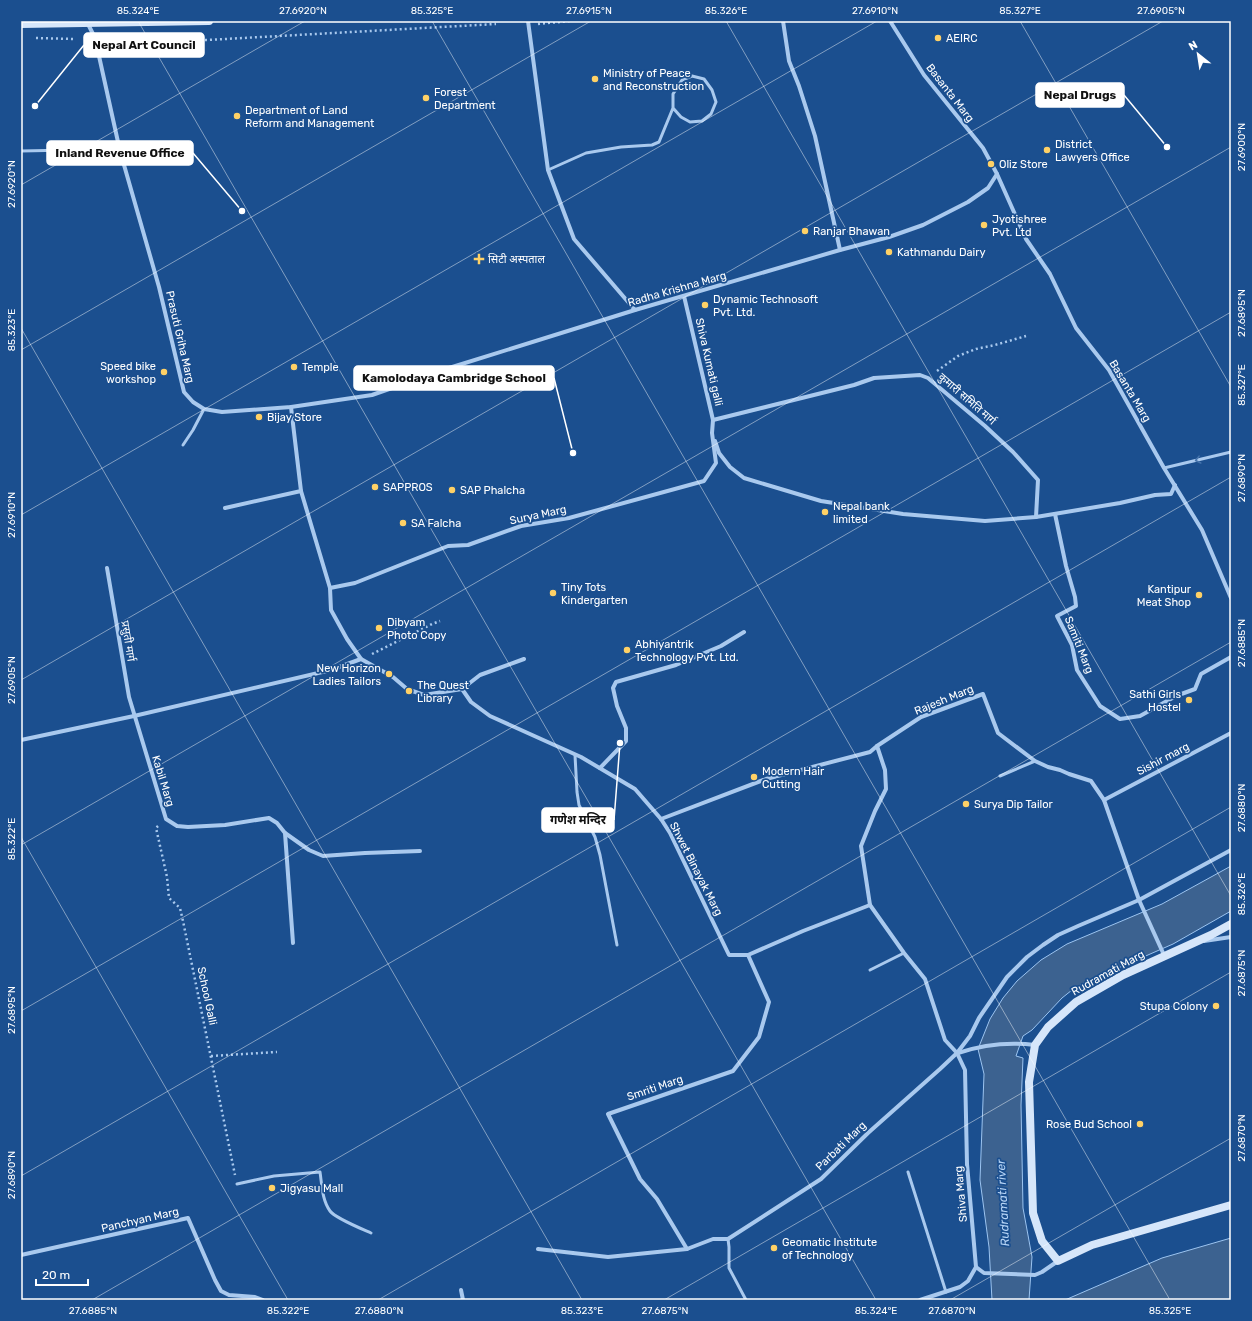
<svg xmlns="http://www.w3.org/2000/svg" width="1252" height="1321" font-family="Rubik,'Noto Sans Devanagari',sans-serif">
  <rect width="100%" height="100%" fill="#1b4f8f"/>
  <g fill="#3c6290" stroke="#9cc4f0">
    <polygon points="1231,866 1231,911 1173,944 1084,983 1072,990 1062,998 1032,1030 1023,1036 1016,1056 1023,1058 1021,1105 1023,1208 1032,1257 1029,1300 992,1300 989,1247 980,1180 984,1074 978,1049 990,1019 1003,998 1017,981 1041,960 1067,944 1162,904"/>
    <polygon points="1231,1238 1231,1300 1065,1300 1162,1258"/>
  </g>
  <g fill="none" stroke-linecap="round" stroke-linejoin="round">
    <g stroke="#a9c9ee" stroke-width="2.5" stroke-dasharray="2 3" stroke-linecap="butt">
      <polyline points="538,24 570,21"/>
      <polyline points="36,38 73,39"/>
      <polyline points="115,38 207,40 496,24"/>
      <polyline points="937,371 958,356 976,349 995,345 1026,336"/>
      <polyline points="372,654 432,624 440,621"/>
      <polyline points="158,826 156,828 167,877 169,898 180,908 183,921 235,1175"/>
      <polyline points="211,1056 277,1052"/>
    </g>
    <g stroke="#a9c9ee" stroke-width="3">
      <polyline points="21,151 70,150 120,151"/>
      <polyline points="548,170 586,153 621,147 652,145 659,142 673,108 673,94 682,80 692,76 704,79 712,90 716,102 711,114 702,121 690,122 681,117 673,108"/>
      <polyline points="183,445 193,430 204,409"/>
      <polyline points="1164,468 1231,452"/>
      <polyline points="575,755 577,792 579,805 595,837 600,855 617,945"/>
      <polyline points="1000,776 1035,761"/>
      <polyline points="870,970 904,953"/>
      <polyline points="908,1172 946,1292"/>
      <path d="M237,1184l37,-8 46,-4c2,13 2,28 10,39 5,7 32,18 41,22"/>
      <polyline points="728,1239 729,1247 729,1268 746,1300"/>
    </g>
    <g stroke="#a9c9ee" stroke-width="4">
      <polyline points="528,21 548,170 574,239 635,310"/>
      <polyline points="783,21 789,61 799,86 815,136 840,250"/>
      <polyline points="890,21 924,75 983,148 997,174 1026,239 1050,274 1076,328 1109,370 1164,468 1202,530 1231,598"/>
      <polyline points="88,24 95,38 120,151 159,287 184,392 193,402 204,409 222,412 291,407 372,395 449,368 635,310 840,250 889,237 923,225 968,202 988,188 997,174"/>
      <polyline points="291,407 301,491 330,588 331,610 347,639 361,659 393,677 407,689 424,695 462,689 471,702 490,716 581,757 635,789 661,819 670,833 729,955 748,955 803,931 870,905"/>
      <polyline points="713,420 854,385 874,378 920,375 928,378 985,426 1013,452 1038,480 1036,517"/>
      <polyline points="715,441 719,453 730,467 744,478 821,501 903,514 985,521 1036,517 1120,503 1155,495 1171,494 1175,485"/>
      <polyline points="225,508 301,491"/>
      <polyline points="1055,514 1066,566 1075,597 1076,606 1057,616 1072,645 1077,670 1100,706 1120,719 1140,716 1176,696 1195,689 1201,674 1231,657"/>
      <polyline points="107,568 129,697 166,819 177,826 188,827 225,825 269,818 277,823 285,833 293,943"/>
      <polyline points="330,588 355,583 448,546 468,545 521,526 569,518 704,481 716,463 712,433 713,420 684,296"/>
      <polyline points="462,689 480,675 524,659"/>
      <polyline points="21,740 134,716 331,670 361,659"/>
      <polyline points="877,746 885,770 886,789 875,811 861,846 870,905 904,953 925,979 945,1040 957,1053 965,1070 967,1164 976,1267 968,1281 960,1287 920,1300"/>
      <polyline points="600,768 626,741 626,728 617,706 613,688 616,682 676,665 721,646 744,632"/>
      <polyline points="1104,800 1231,733"/>
      <polyline points="661,819 766,779 870,752 877,746 921,717 983,694 998,733 1035,761 1048,767 1060,770 1069,774 1091,781 1104,800 1139,900 1164,955"/>
      <polyline points="285,833 309,850 323,856 365,853 420,851"/>
      <polyline points="1204,941 1231,937"/>
      <path d="M958,1053c24,-8 52,-11 77,-8"/>
      <polyline points="538,1249 608,1257 687,1249 713,1239 728,1239 821,1179 868,1133 940,1069 957,1053 970,1036 979,1018 1007,977 1027,957 1043,945 1058,935 1078,926 1139,900 1231,850"/>
      <polyline points="687,1249 657,1199 640,1179 608,1114 733,1071 759,1037 769,1002 748,955"/>
      <polyline points="21,1255 188,1218 215,1280 221,1291 229,1295 255,1297 263,1300"/>
      <polyline points="976,1267 984,1273 1035,1275 1042,1272 1058,1261"/>
      <polyline points="461,1290 463,1300"/>
    </g>
    <g stroke="#d6e6fa" stroke-width="8">
      <polyline points="21,24 209,21"/>
      <polyline points="1231,924 1211,935 1123,975 1076,1002 1048,1027 1035,1045 1029,1082 1033,1213 1042,1241 1058,1261 1092,1245 1231,1205"/>
    </g>
  </g>
  <defs><path id="oneway-chevron" d="M-2-3.5L2.5 0L-2 3.5" fill="none" stroke-width="1.6" stroke-linecap="round" stroke-linejoin="round"/></defs>
  <use stroke="#4674ac" href="#oneway-chevron" transform="translate(1198 460) rotate(166)"/>
  <path fill="none" stroke="#fff" stroke-width="1" stroke-opacity="0.45" d="M138,21l738,1279M432,21l738,1279M726,21l505,875M1020,21l211,366M21,185l284,-164M21,328l561,972M21,350l570,-329M21,515l856,-494M21,680l1142,-659M21,837l267,463M21,845l1210,-698M21,1011l1210,-699M21,1176l1210,-699M92,1300l1139,-658M378,1300l853,-493M664,1300l567,-328M950,1300l281,-162"/>
  <g fill="#ffd166" stroke="#1b4f8f" stroke-width="1.5">
    <circle cx="938" cy="38" r="4"/>
    <circle cx="595" cy="79" r="4"/>
    <circle cx="426" cy="98" r="4"/>
    <circle cx="237" cy="116" r="4"/>
    <circle cx="1047" cy="150" r="4"/>
    <circle cx="991" cy="164" r="4"/>
    <circle cx="984" cy="225" r="4"/>
    <circle cx="805" cy="231" r="4"/>
    <circle cx="889" cy="252" r="4"/>
    <path d="M477 253h4v4h4v4h-4v4h-4v-4h-4v-4h4z"/>
    <circle cx="705" cy="305" r="4"/>
    <circle cx="294" cy="367" r="4"/>
    <circle cx="164" cy="372" r="4"/>
    <circle cx="259" cy="417" r="4"/>
    <circle cx="375" cy="487" r="4"/>
    <circle cx="452" cy="490" r="4"/>
    <circle cx="825" cy="512" r="4"/>
    <circle cx="403" cy="523" r="4"/>
    <circle cx="553" cy="593" r="4"/>
    <circle cx="1199" cy="595" r="4"/>
    <circle cx="379" cy="628" r="4"/>
    <circle cx="627" cy="650" r="4"/>
    <circle cx="389" cy="674" r="4"/>
    <circle cx="409" cy="691" r="4"/>
    <circle cx="1189" cy="700" r="4"/>
    <circle cx="754" cy="777" r="4"/>
    <circle cx="966" cy="804" r="4"/>
    <circle cx="1216" cy="1006" r="4"/>
    <circle cx="1140" cy="1124" r="4"/>
    <circle cx="272" cy="1188" r="4"/>
    <circle cx="774" cy="1248" r="4"/>
  </g>
  <g text-anchor="middle" dominant-baseline="central" stroke-width="3.5" stroke-linejoin="round" paint-order="stroke">
    <g font-size="11" fill="#fff" stroke="#1b4f8f" text-anchor="start">
      <text x="946" y="38">AEIRC</text>
      <text x="603" y="73">Ministry of Peace<tspan x="603" dy="13">and Reconstruction</tspan></text>
      <text x="434" y="92">Forest<tspan x="434" dy="13">Department</tspan></text>
      <text x="245" y="110">Department of Land<tspan x="245" dy="13">Reform and Management</tspan></text>
      <text x="1055" y="144">District<tspan x="1055" dy="13">Lawyers Office</tspan></text>
      <text x="999" y="164">Oliz Store</text>
      <text x="992" y="219">Jyotishree<tspan x="992" dy="13">Pvt. Ltd</tspan></text>
      <text x="813" y="231">Ranjar Bhawan</text>
      <text x="897" y="252">Kathmandu Dairy</text>
      <text x="488" y="259">सिटी अस्पताल</text>
      <text x="713" y="299">Dynamic Technosoft<tspan x="713" dy="13">Pvt. Ltd.</tspan></text>
      <text x="156" y="366" text-anchor="end">Speed bike<tspan x="156" dy="13">workshop</tspan></text>
      <text x="302" y="367">Temple</text>
      <text x="267" y="417">Bijay Store</text>
      <text x="383" y="487">SAPPROS</text>
      <text x="460" y="490">SAP Phalcha</text>
      <text x="833" y="506">Nepal bank<tspan x="833" dy="13">limited</tspan></text>
      <text x="411" y="523">SA Falcha</text>
      <text x="561" y="587">Tiny Tots<tspan x="561" dy="13">Kindergarten</tspan></text>
      <text x="1191" y="589" text-anchor="end">Kantipur<tspan x="1191" dy="13">Meat Shop</tspan></text>
      <text x="387" y="622">Dibyam<tspan x="387" dy="13">Photo Copy</tspan></text>
      <text x="635" y="644">Abhiyantrik<tspan x="635" dy="13">Technology Pvt. Ltd.</tspan></text>
      <text x="381" y="668" text-anchor="end">New Horizon<tspan x="381" dy="13">Ladies Tailors</tspan></text>
      <text x="417" y="685">The Quest<tspan x="417" dy="13">Library</tspan></text>
      <text x="1181" y="694" text-anchor="end">Sathi Girls<tspan x="1181" dy="13">Hostel</tspan></text>
      <text x="762" y="771">Modern Hair<tspan x="762" dy="13">Cutting</tspan></text>
      <text x="974" y="804">Surya Dip Tailor</text>
      <text x="1208" y="1006" text-anchor="end">Stupa Colony</text>
      <text x="1132" y="1124" text-anchor="end">Rose Bud School</text>
      <text x="280" y="1188">Jigyasu Mall</text>
      <text x="782" y="1242">Geomatic Institute<tspan x="782" dy="13">of Technology</tspan></text>
    </g>
    <g font-size="11" fill="#fff" stroke="#1b4f8f">
      <text transform="translate(950 93) rotate(52)">Basanta Marg</text>
      <text transform="translate(677 289) rotate(-16)">Radha Krishna Marg</text>
      <text transform="translate(180 337) rotate(77)">Prasuti Griha Marg</text>
      <text transform="translate(709 362) rotate(77)">Shiva Kumati galli</text>
      <text transform="translate(1130 391) rotate(59)">Basanta Marg</text>
      <text transform="translate(967 399) rotate(41)">कुमारी समिति मार्ग</text>
      <text transform="translate(538 515) rotate(-12)">Surya Marg</text>
      <text transform="translate(128 641) rotate(81)">प्रसुती मार्ग</text>
      <text transform="translate(1079 645) rotate(68)">Samiti Marg</text>
      <text transform="translate(944 700) rotate(-22)">Rajesh Marg</text>
      <text transform="translate(1163 759) rotate(-28)">Sishir marg</text>
      <text transform="translate(163 781) rotate(73)">Kabil Marg</text>
      <text transform="translate(696 869) rotate(63)">Shwet Binayak Marg</text>
      <text transform="translate(1108 973) rotate(-29)">Rudramati Marg</text>
      <text transform="translate(207 996) rotate(78)">School Galli</text>
      <text transform="translate(655 1088) rotate(-19)">Smriti Marg</text>
      <text transform="translate(841 1146) rotate(-44)">Parbati Marg</text>
      <text transform="translate(961 1194) rotate(-95)">Shiva Marg</text>
      <text transform="translate(140 1220) rotate(-13)">Panchyan Marg</text>
    </g>
    <g font-size="12" font-style="italic" fill="#b5d3f5" stroke="#1b4f8f">
      <text transform="translate(1003 1203) rotate(-93)">Rudramati river</text>
    </g>
  </g>
  <path fill="none" stroke="#fff" stroke-width="1.5" d="M35 106L84 45M1167 147L1124 95M242 211L193 153M573 453L554 378M620 743L614 820"/>
  <g fill="#fff" stroke="#1b4f8f" stroke-width="1.5">
    <circle cx="35" cy="106" r="4"/>
    <circle cx="1167" cy="147" r="4"/>
    <circle cx="242" cy="211" r="4"/>
    <circle cx="573" cy="453" r="4"/>
    <circle cx="620" cy="743" r="4"/>
  </g>
  <g fill="#fff" stroke="#fff" stroke-width="1.5">
    <rect x="84" y="33" width="120" height="24" rx="4"/>
    <rect x="1036" y="83" width="88" height="24" rx="4"/>
    <rect x="47" y="141" width="146" height="24" rx="4"/>
    <rect x="354" y="366" width="200" height="24" rx="4"/>
    <rect x="542" y="808" width="72" height="24" rx="4"/>
  </g>
  <g font-size="12" text-anchor="middle" font-weight="bold" fill="#111">
    <text x="144" y="49">Nepal Art Council</text>
    <text x="1080" y="99">Nepal Drugs</text>
    <text x="120" y="157">Inland Revenue Office</text>
    <text x="454" y="382">Kamolodaya Cambridge School</text>
    <text x="578" y="824">गणेश मन्दिर</text>
  </g>
  <rect width="1252" height="1321" fill="none" stroke="#1b4f8f" stroke-width="44"/>
  <g transform="translate(1198 54) rotate(330)" stroke="#1b4f8f" stroke-width="3" paint-order="stroke">
  <path d="M0-3L7 15L0 10L-7 15Z" fill="#ffffff"/>
  <text y="-6" font-size="11" font-weight="bold" text-anchor="middle" fill="#ffffff">N</text>
  </g>
  <path d="M36 1279v6h52v-6" fill="none" stroke="#ffffff" stroke-width="2"/>
  <text x="42" y="1279" font-size="12" fill="#ffffff" stroke="#1b4f8f" stroke-width="3" paint-order="stroke">20 m</text>
  <rect x="22" y="22" width="1208" height="1277" fill="none" stroke="#fff" stroke-width="1.5"/>
  <g font-size="10" text-anchor="middle" fill="#fff">
    <text x="138" y="14">85.324°E</text>
    <text x="303" y="14">27.6920°N</text>
    <text x="432" y="14">85.325°E</text>
    <text x="589" y="14">27.6915°N</text>
    <text x="726" y="14">85.326°E</text>
    <text x="875" y="14">27.6910°N</text>
    <text x="1020" y="14">85.327°E</text>
    <text x="1161" y="14">27.6905°N</text>
    <text transform="translate(1241 147) rotate(-90)" y="4">27.6900°N</text>
    <text transform="translate(11 184) rotate(-90)" y="4">27.6920°N</text>
    <text transform="translate(1241 313) rotate(-90)" y="4">27.6895°N</text>
    <text transform="translate(11 330) rotate(-90)" y="4">85.323°E</text>
    <text transform="translate(1241 385) rotate(-90)" y="4">85.327°E</text>
    <text transform="translate(1241 478) rotate(-90)" y="4">27.6890°N</text>
    <text transform="translate(11 515) rotate(-90)" y="4">27.6910°N</text>
    <text transform="translate(1241 643) rotate(-90)" y="4">27.6885°N</text>
    <text transform="translate(11 680) rotate(-90)" y="4">27.6905°N</text>
    <text transform="translate(1241 808) rotate(-90)" y="4">27.6880°N</text>
    <text transform="translate(11 839) rotate(-90)" y="4">85.322°E</text>
    <text transform="translate(1241 894) rotate(-90)" y="4">85.326°E</text>
    <text transform="translate(1241 973) rotate(-90)" y="4">27.6875°N</text>
    <text transform="translate(11 1010) rotate(-90)" y="4">27.6895°N</text>
    <text transform="translate(1241 1138) rotate(-90)" y="4">27.6870°N</text>
    <text transform="translate(11 1175) rotate(-90)" y="4">27.6890°N</text>
    <text x="93" y="1314">27.6885°N</text>
    <text x="288" y="1314">85.322°E</text>
    <text x="379" y="1314">27.6880°N</text>
    <text x="582" y="1314">85.323°E</text>
    <text x="665" y="1314">27.6875°N</text>
    <text x="876" y="1314">85.324°E</text>
    <text x="952" y="1314">27.6870°N</text>
    <text x="1170" y="1314">85.325°E</text>
  </g>
</svg>
